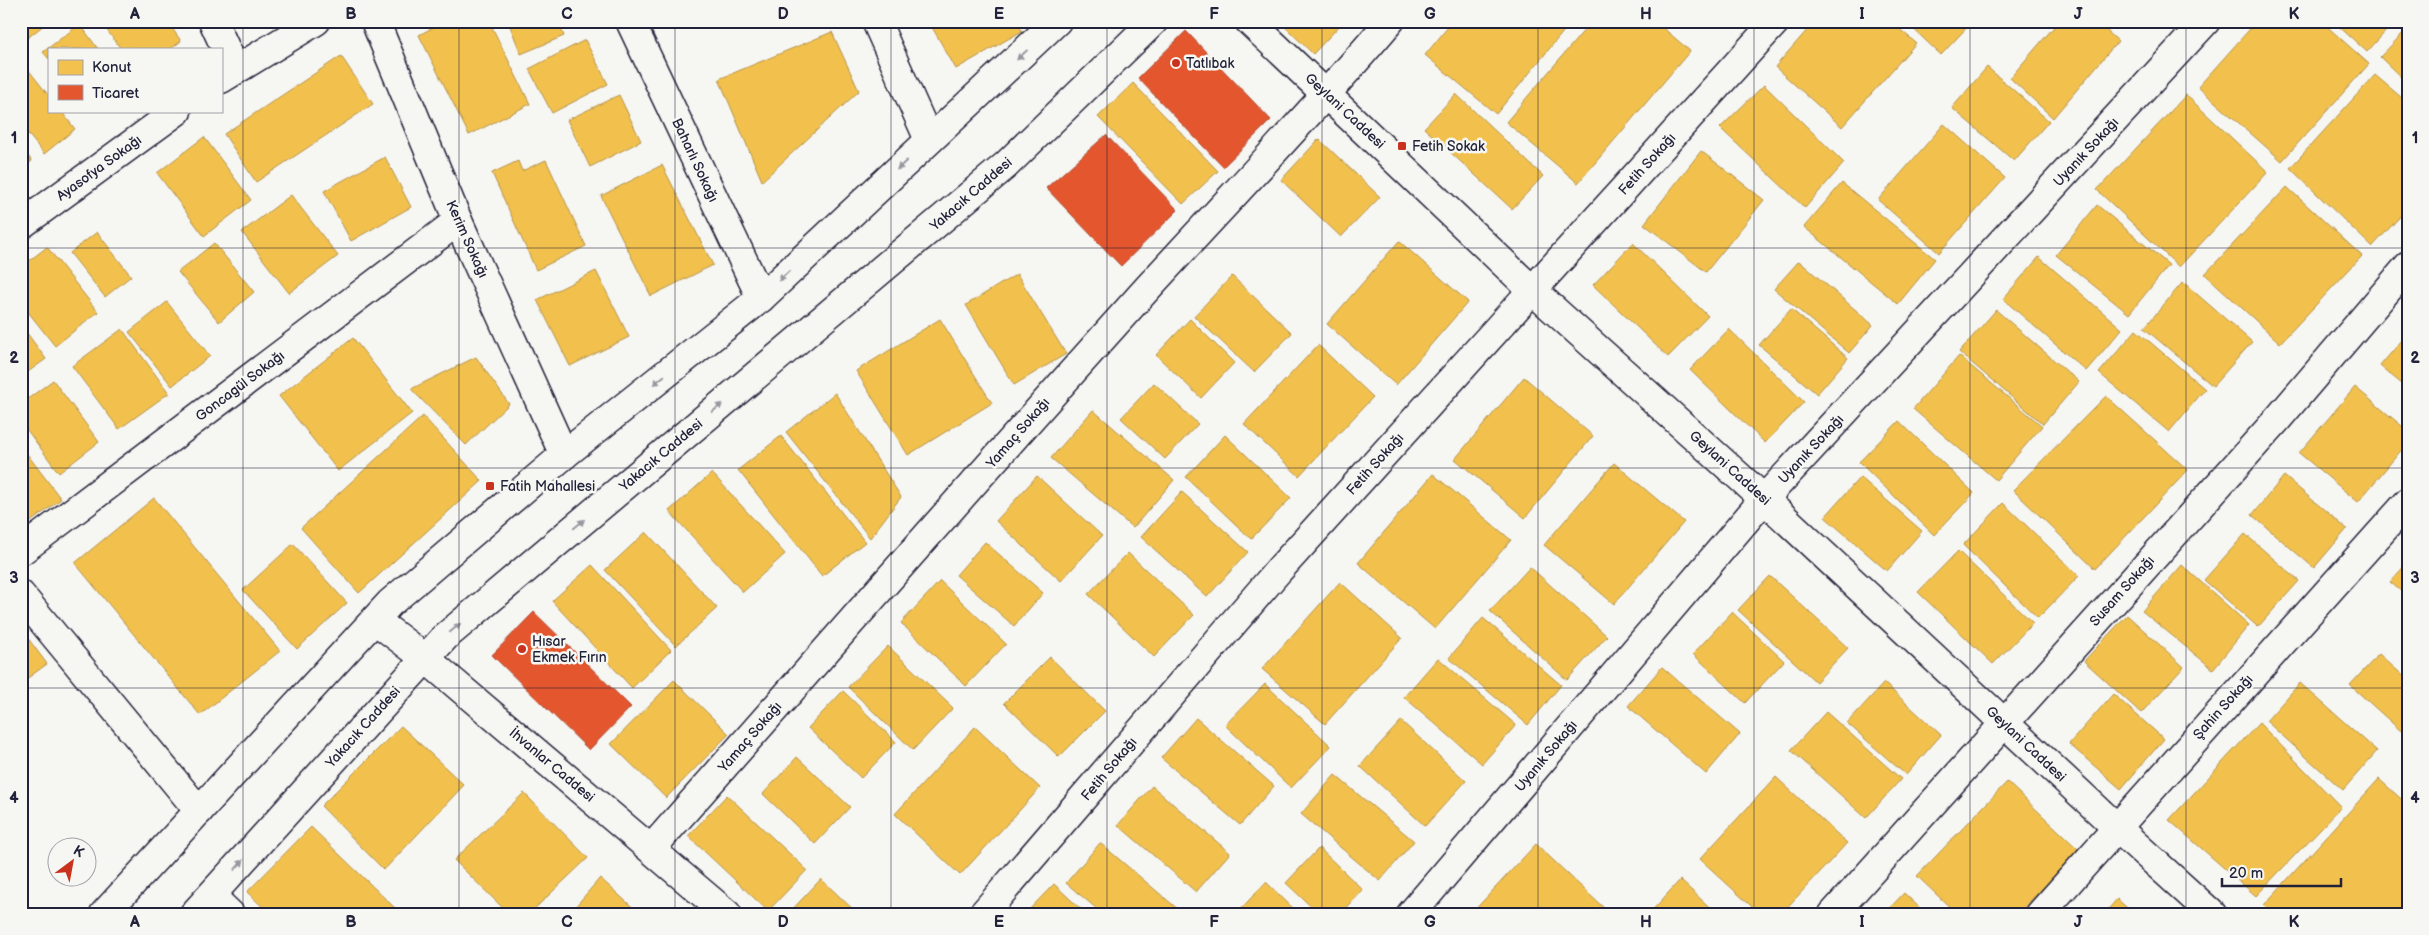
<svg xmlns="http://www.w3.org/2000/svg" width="2429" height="935" font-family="'Balsamiq Sans',sans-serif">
  <rect width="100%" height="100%" fill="#f6f6f2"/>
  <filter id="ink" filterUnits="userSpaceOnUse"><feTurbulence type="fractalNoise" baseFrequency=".02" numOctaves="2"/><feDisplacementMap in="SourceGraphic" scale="10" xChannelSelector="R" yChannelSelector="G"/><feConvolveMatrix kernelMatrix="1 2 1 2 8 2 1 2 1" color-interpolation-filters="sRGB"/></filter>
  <g filter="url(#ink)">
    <g fill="#f2c14e" stroke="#b49148">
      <polygon points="21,21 49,21 21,43"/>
      <polygon points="100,21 167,21 181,41 171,49 121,49"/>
      <polygon points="445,21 489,21 530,104 469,135 419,35"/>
      <polygon points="508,21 558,21 564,36 521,54"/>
      <polygon points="1016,21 1022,31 956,69 929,22"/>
      <polygon points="1279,21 1344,21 1313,54"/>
      <polygon points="1453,21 1572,21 1496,114 1425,55"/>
      <polygon points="1592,21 1655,21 1690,51 1578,183 1506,122"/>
      <polygon points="1815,21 1890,21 1916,43 1842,127 1775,67"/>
      <polygon points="1905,21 1973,21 1941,55"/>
      <polygon points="2059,21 2096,21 2118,41 2053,118 2010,78"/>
      <polygon points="2257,21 2321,21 2369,64 2282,161 2198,87"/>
      <polygon points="2333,21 2395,21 2367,52"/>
      <polygon points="80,24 98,49 49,49 49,59 43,52"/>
      <polygon points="2408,28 2408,84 2380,57"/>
      <polygon points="832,32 859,91 762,181 719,79"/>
      <polygon points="585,40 608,84 552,113 529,69"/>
      <polygon points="341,56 373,104 256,182 224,134"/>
      <polygon points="1987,67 2049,121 2014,161 1952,108"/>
      <polygon points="27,68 49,96 49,111 61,111 75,129 44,154 21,125 21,73"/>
      <polygon points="2375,75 2408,103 2408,208 2372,247 2290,168"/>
      <polygon points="1133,83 1218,171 1183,204 1098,117"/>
      <polygon points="1764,85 1844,163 1805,208 1720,128"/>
      <polygon points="1456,94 1543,176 1512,209 1424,128"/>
      <polygon points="619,95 641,141 590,167 567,120"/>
      <polygon points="2186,95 2268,172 2179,267 2097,190"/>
      <polygon points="1944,124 2005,178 1939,253 1878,200"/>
      <polygon points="204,137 251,200 204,236 157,173"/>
      <polygon points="1319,139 1380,197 1341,237 1281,180"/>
      <polygon points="21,147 32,161 21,170"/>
      <polygon points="1701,151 1764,200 1706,272 1644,224"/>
      <polygon points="385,157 411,207 351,241 324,191"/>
      <polygon points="546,160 586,246 536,270 492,173 518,161 522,171"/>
      <polygon points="662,165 713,265 651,296 601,196"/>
      <polygon points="1842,183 1935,259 1898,304 1804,227"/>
      <polygon points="2287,187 2362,256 2280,343 2205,274"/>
      <polygon points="291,195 338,256 289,293 242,232"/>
      <polygon points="2097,205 2169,265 2129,314 2056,255"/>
      <polygon points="97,232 131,276 105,297 70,253"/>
      <polygon points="1399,241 1468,302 1396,385 1327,324"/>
      <polygon points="214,243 254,292 219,322 178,272"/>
      <polygon points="1633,243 1708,316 1668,357 1593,285"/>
      <polygon points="47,247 98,312 55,346 21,303 21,267"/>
      <polygon points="2039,257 2122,329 2086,371 2003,299"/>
      <polygon points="1799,261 1873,325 1849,353 1774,289"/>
      <polygon points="596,271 629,337 570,366 537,300"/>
      <polygon points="1017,274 1066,354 1014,385 966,305"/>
      <polygon points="1232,276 1292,333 1254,372 1194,316"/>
      <polygon points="2183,282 2252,342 2213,386 2144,328"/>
      <polygon points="167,302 210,356 172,386 129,332"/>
      <polygon points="1791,309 1848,358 1817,394 1759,345"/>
      <polygon points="1996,310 2079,382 2043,424 1959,352"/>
      <polygon points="940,319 992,403 908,455 856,371"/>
      <polygon points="1190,319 1234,363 1201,398 1156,355"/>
      <polygon points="21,325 46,359 21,377"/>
      <polygon points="122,329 169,393 119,429 72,366"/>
      <polygon points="1729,329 1804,402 1765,443 1690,370"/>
      <polygon points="2136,330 2205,389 2169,432 2099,373"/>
      <polygon points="2408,333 2408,389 2380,366"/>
      <polygon points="353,338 412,413 338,471 279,396"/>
      <polygon points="1318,345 1373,397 1299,476 1244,424"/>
      <polygon points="1959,356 2042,426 1996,480 1913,409"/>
      <polygon points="476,357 509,404 466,445 411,389"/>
      <polygon points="1524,377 1593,436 1525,518 1455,459"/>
      <polygon points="53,380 99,442 59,473 21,422 21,404"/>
      <polygon points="1154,383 1198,424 1165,459 1121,418"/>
      <polygon points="2355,387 2408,431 2408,442 2358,502 2299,453"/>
      <polygon points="835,393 901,497 870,538 786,432"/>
      <polygon points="2106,396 2188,470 2095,569 2013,490"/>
      <polygon points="1093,410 1174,480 1133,528 1051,458"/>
      <polygon points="423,416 482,481 359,593 301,528"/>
      <polygon points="1899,421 1974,493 1934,535 1859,462"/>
      <polygon points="1225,435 1291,498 1251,539 1186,477"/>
      <polygon points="781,436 865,542 822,576 738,470"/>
      <polygon points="21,446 61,499 21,529"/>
      <polygon points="1614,463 1684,522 1614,604 1544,545"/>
      <polygon points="712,473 785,554 743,592 669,511"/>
      <polygon points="1433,474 1511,540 1435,629 1358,563"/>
      <polygon points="1037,476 1102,536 1061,581 996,521"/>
      <polygon points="2284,476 2347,529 2314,568 2252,515"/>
      <polygon points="1860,477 1922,531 1887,571 1825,517"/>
      <polygon points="1182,492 1248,552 1207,597 1141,537"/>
      <polygon points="154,498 280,651 200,715 75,563"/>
      <polygon points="2003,503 2079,576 2038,618 1963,545"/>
      <polygon points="646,532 717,608 676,646 605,570"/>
      <polygon points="2245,534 2299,581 2258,627 2204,580"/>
      <polygon points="985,542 1043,593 1014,626 956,575"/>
      <polygon points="293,544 347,603 297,649 243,590"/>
      <polygon points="1958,551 2033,623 1993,664 1918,592"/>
      <polygon points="1128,553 1194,615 1154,657 1088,594"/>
      <polygon points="2408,562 2408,597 2390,582"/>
      <polygon points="592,565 671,650 632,688 552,601"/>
      <polygon points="2182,565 2249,625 2213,669 2142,611"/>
      <polygon points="1530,567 1607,636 1567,680 1490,611"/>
      <polygon points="1770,576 1848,648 1816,682 1738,610"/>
      <polygon points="940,581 1006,644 966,686 901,623"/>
      <polygon points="1340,582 1402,638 1325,724 1262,669"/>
      <polygon points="1732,612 1784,661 1745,703 1693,654"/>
      <polygon points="2127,615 2184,667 2141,713 2084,661"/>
      <polygon points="1483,618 1561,685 1528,725 1449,658"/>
      <polygon points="21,629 47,664 21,683"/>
      <polygon points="888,646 953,708 913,750 848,687"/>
      <polygon points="2379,654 2408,680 2408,723 2401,731 2350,685"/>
      <polygon points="1050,657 1105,711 1059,757 1004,703"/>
      <polygon points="1438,658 1516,725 1482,764 1404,697"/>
      <polygon points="1662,667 1740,734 1706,774 1628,706"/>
      <polygon points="674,680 729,734 666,798 611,744"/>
      <polygon points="1884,683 1941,735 1906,775 1847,723"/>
      <polygon points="2300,683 2377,751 2343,790 2266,721"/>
      <polygon points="1265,684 1331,746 1291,788 1225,725"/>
      <polygon points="843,691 896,742 861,778 808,728"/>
      <polygon points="2113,694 2164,739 2121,789 2069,744"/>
      <polygon points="1826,712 1901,779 1866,818 1791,750"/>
      <polygon points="1196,718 1274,786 1240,825 1161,758"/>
      <polygon points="1401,721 1466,781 1425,826 1360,766"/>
      <polygon points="2259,723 2341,807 2256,896 2169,820"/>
      <polygon points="401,726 464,785 384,870 321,806"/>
      <polygon points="975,727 1040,788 960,875 895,814"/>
      <polygon points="797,757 850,807 815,844 763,794"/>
      <polygon points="1335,775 1414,841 1380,881 1301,814"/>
      <polygon points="1776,777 1847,843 1781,914 1760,914 1700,859"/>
      <polygon points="2379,779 2408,805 2408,914 2273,914 2264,905"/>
      <polygon points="2007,782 2079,850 2018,914 1957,914 1917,876"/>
      <polygon points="1152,786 1230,853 1196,892 1118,825"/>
      <polygon points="524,793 588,858 529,914 509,914 454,860"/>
      <polygon points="727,795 807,870 768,911 688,836"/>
      <polygon points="311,827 397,910 393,914 270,914 247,892"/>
      <polygon points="1100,843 1179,910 1176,914 1103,914 1066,883"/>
      <polygon points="1536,844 1606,910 1603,914 1471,914"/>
      <polygon points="1319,848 1363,890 1341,914 1319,914 1286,883"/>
      <polygon points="600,878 640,914 569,914"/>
      <polygon points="821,879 858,914 788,914"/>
      <polygon points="1680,880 1717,914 1649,914"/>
      <polygon points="1266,882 1299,914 1236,914"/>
      <polygon points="1054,884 1086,914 1025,914"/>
      <polygon points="1904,893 1926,914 1884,914"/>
      <polygon points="2117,899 2134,914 2104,914"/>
    </g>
    <g fill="#e4572e" stroke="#aa4732">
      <polygon points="1186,31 1271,120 1223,167 1138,78"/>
      <polygon points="1106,135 1178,210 1121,266 1046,188"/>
      <polygon points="534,612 631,707 589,750 492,655"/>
    </g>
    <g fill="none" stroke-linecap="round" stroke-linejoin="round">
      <defs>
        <g id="minor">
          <polyline points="213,21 235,69"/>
          <polyline points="375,21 458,221 564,455"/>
          <polyline points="630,21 761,298"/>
          <polyline points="876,21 929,140"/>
          <polyline points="221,79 316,21"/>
          <polyline points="21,225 177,111"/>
          <polyline points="21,551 458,221"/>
          <polyline points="21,595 199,811"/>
          <polyline points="375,620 425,658 727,914"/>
          <path d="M651,849c161,-182 321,-366 484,-547 85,-94 173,-184 255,-281"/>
          <polyline points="211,896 230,914"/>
          <polyline points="983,914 1278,571 1776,21"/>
          <polyline points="1411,914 1764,499 2206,21"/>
          <polyline points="1833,914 2276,421 2408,266"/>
          <polyline points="2040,914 2408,502"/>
        </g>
        <polyline id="tertiary" points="1249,21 1532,290 1764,499 2116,827 2212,914"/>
        <g id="secondary">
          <polyline points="104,914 390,603 564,455 761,298 1057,21"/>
          <polyline points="194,914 445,637 1006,165 1154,21"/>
        </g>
      </defs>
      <use href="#minor" stroke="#22223b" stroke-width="31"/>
      <use href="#tertiary" stroke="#22223b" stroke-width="31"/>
      <use href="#secondary" stroke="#22223b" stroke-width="31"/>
      <use href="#minor" stroke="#f6f6f2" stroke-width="28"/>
      <use href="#tertiary" stroke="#f6f6f2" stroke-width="28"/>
      <use href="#secondary" stroke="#f6f6f2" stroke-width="28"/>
    </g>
    <defs><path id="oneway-solid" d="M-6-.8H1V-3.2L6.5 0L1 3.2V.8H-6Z" transform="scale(1.25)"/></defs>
    <g fill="#9797a0">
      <use href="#oneway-solid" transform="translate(1022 55) rotate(137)"/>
      <use href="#oneway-solid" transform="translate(902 165) rotate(137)"/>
      <use href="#oneway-solid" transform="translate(784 276) rotate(137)"/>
      <use href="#oneway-solid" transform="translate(659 380) rotate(141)"/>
      <use href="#oneway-solid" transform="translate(717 408) rotate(-40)"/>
      <use href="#oneway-solid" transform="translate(579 524) rotate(-40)"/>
      <use href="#oneway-solid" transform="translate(455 628) rotate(-40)"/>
      <use href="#oneway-solid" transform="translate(239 865) rotate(-48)"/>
    </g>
  </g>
  <path fill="none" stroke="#22223b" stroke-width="1" stroke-opacity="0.55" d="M243,21v893M459,21v893M675,21v893M891,21v893M1107,21v893M1322,21v893M1538,21v893M1754,21v893M1970,21v893M2186,21v893M21,248h2387M21,468h2387M21,688h2387"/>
  <g fill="#c8321e" stroke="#f6f6f2" stroke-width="2">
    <circle cx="1176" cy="63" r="5"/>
    <rect x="1397" y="141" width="10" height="10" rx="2.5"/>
    <rect x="485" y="481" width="10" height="10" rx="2.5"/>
    <circle cx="522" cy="649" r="5"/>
  </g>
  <g text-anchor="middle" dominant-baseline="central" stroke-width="5" stroke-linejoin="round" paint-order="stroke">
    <g font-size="14" fill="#22223b" stroke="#f6f6f2" text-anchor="start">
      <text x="1186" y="63">Tatlıbak</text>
      <text x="1412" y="146">Fetih Sokak</text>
      <text x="500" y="486">Fatih Mahallesi</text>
      <text x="532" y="641">Hısar<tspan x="532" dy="16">Ekmek Fırın</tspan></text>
    </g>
    <g font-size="14" fill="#22223b" stroke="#f6f6f2">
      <text transform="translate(1345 111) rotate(43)">Geylani Caddesi</text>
      <text transform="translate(2086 152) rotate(-47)">Uyanık Sokağı</text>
      <text transform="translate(695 160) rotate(65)">Baharlı Sokağı</text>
      <text transform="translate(1647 164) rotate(-48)">Fetih Sokağı</text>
      <text transform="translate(99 168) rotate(-36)">Ayasofya Sokağı</text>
      <text transform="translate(971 194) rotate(-41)">Yakacık Caddesi</text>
      <text transform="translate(467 239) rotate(66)">Kerim Sokağı</text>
      <text transform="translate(240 386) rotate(-37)">Goncagül Sokağı</text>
      <text transform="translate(1018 433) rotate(-49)">Yamaç Sokağı</text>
      <text transform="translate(1811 449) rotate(-47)">Uyanık Sokağı</text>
      <text transform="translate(661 455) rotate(-40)">Yakacık Caddesi</text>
      <text transform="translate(1375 464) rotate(-48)">Fetih Sokağı</text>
      <text transform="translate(1730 468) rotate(42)">Geylani Caddesi</text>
      <text transform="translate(2122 591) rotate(-48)">Susam Sokağı</text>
      <text transform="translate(2223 707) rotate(-48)">Şahin Sokağı</text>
      <text transform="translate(363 727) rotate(-48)">Yakacık Caddesi</text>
      <text transform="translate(750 737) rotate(-49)">Yamaç Sokağı</text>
      <text transform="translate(2026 744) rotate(43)">Geylani Caddesi</text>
      <text transform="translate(1546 756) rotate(-50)">Uyanık Sokağı</text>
      <text transform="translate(552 765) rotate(40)">İhvanlar Caddesi</text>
      <text transform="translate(1109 769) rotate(-50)">Fetih Sokağı</text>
    </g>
  </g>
  <rect width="2429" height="935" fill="none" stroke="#f6f6f2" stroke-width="55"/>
  <rect x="48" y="48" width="175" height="65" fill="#f6f6f2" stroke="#a1a1a9"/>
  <rect x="58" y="60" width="25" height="15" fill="#f2c14e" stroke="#a1a1a9"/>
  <text x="92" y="72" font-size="15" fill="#22223b">Konut</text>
  <rect x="58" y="85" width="25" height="15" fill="#e4572e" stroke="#a1a1a9"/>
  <text x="92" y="98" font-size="15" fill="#22223b">Ticaret</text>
  <g transform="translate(72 862) rotate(32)"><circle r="24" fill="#f6f6f2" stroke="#a1a1a9"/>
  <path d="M0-4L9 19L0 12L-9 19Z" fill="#c8321e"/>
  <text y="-8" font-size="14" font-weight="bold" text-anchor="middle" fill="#22223b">K</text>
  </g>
  <path d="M2222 878v8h119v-8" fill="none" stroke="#22223b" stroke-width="2.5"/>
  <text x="2229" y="878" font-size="15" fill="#22223b" stroke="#f6f6f2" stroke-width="4" paint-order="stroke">20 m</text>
  <rect x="28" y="28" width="2374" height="880" fill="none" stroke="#22223b" stroke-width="2"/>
  <g font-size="16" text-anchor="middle" font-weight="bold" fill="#22223b">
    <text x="135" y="19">A</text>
    <text x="351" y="19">B</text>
    <text x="567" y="19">C</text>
    <text x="783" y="19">D</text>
    <text x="999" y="19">E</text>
    <text x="1214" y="19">F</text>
    <text x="1430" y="19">G</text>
    <text x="1646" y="19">H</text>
    <text x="1862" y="19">I</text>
    <text x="2078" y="19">J</text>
    <text x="2294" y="19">K</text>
    <text x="14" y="143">1</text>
    <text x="2415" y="143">1</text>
    <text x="14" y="363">2</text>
    <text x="2415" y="363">2</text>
    <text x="14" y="583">3</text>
    <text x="2415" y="583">3</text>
    <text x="14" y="803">4</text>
    <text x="2415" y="803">4</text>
    <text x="135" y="927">A</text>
    <text x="351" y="927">B</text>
    <text x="567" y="927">C</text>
    <text x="783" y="927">D</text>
    <text x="999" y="927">E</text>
    <text x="1214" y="927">F</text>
    <text x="1430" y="927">G</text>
    <text x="1646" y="927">H</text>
    <text x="1862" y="927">I</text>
    <text x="2078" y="927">J</text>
    <text x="2294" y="927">K</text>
  </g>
</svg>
